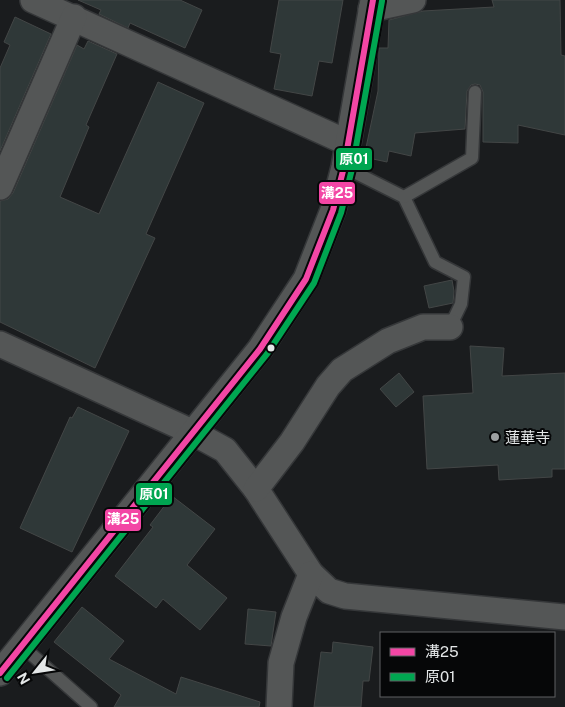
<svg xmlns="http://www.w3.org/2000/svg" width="565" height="707" font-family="'Public Sans','Noto Sans JP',sans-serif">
  <rect width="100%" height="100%" fill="#1a1c1e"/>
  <g fill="#2f3838" stroke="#434646">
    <polygon points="78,0 180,0 202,10 185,48 130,23 128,28 99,14 101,10"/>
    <polygon points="279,0 343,0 332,63 319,61 312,96 274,89 281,54 270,52"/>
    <polygon points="492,0 560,0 561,55 565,56 565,135 518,125 518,143 483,142 483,92 480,85 475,84 471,85 467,91 465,129 415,133 411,156 389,151 387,162 364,157 378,91 379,48 388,48 389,20 423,11 494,7"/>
    <polygon points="15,17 51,34 0,151 0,68 10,45 4,42"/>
    <polygon points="88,41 117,54 86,125 89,127 60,197 99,214 158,82 204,103 146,234 155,238 95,368 0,322 0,201 8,199 13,193 77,45 84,49"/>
    <polygon points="452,280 454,291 453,303 429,308 424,286"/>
    <polygon points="470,346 504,348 502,376 565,373 565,469 552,469 552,477 499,480 498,465 427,469 423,396 473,393"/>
    <polygon points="399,373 414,392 396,407 380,389"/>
    <polygon points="78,407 129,431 72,552 20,528 70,417 72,418"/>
    <polygon points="172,496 215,529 187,565 227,598 200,630 163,599 156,608 115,576 153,527 150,525"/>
    <polygon points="82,607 124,641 109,659 176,694 181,677 260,702 259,707 114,707 121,695 54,642"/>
    <polygon points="248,609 276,612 271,646 245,644"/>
    <polygon points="333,642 373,647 369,681 363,681 361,707 314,707 321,652 332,653"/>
  </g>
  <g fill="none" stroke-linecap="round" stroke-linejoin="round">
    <defs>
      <g id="lane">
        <polyline points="344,167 404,197 435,262 464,277 461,304 450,327"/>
        <polyline points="404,197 472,158 475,92"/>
        <polyline points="22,646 91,707"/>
      </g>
      <g id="street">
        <polyline points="33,0 348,143"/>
        <polyline points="371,9 413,0"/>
        <polyline points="0,187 74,17"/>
        <polyline points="0,344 192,432 225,450 256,489 311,574 329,591 345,596 565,617"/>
        <polyline points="256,489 292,442 328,386 342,370 388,341 423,327 450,327"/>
        <polyline points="0,673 260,349 306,279 333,210 344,167 373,0"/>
        <polyline points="279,707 281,663 294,617 311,574"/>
      </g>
    </defs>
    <use href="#lane" stroke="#353739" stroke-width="15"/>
    <use href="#street" stroke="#353739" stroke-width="28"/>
    <use href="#lane" stroke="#545656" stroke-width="12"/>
    <use href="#street" stroke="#545656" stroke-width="25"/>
    <defs>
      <polyline id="bus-1" points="0,673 260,349 306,279 333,210 344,167 373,0"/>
      <polyline id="bus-2" points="7,678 267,354 314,283 341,213 352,169 382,1"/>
    </defs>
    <use href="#bus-1" stroke="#060708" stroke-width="10"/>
    <use href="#bus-2" stroke="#060708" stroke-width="10"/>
    <use href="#bus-1" stroke="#f346a5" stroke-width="6"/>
    <use href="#bus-2" stroke="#00a651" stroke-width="6"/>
  </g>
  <circle fill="#e4e7e8" stroke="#060708" stroke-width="2" cx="271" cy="348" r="4.5"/>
  <circle fill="#9da0a1" stroke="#060708" stroke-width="2" cx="495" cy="437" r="5"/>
  <g text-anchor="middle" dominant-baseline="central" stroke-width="4" stroke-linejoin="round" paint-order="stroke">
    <g font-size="15" fill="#e4e7e8" stroke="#060708" text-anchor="start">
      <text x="505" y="437">蓮華寺</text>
    </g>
  </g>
  <g stroke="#060708" stroke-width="2">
    <rect x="335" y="147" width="38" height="24" rx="5" fill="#00a651"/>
    <rect x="318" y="181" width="38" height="24" rx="5" fill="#f346a5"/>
    <rect x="135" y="482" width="38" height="24" rx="5" fill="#00a651"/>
    <rect x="104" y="508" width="38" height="24" rx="5" fill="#f346a5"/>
  </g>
  <g font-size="14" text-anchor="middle" font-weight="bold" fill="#fff">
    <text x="354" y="164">原01</text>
    <text x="337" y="198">溝25</text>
    <text x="154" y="499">原01</text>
    <text x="123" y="524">溝25</text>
  </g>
  <rect x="380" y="632" width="175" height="65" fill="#060708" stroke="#5f6162"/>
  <rect x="390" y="648" width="25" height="8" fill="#f346a5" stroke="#5f6162"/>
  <text x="425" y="657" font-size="15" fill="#e4e7e8">溝25</text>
  <rect x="390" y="673" width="25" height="8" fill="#00a651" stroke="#5f6162"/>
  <text x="425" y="682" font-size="15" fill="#e4e7e8">原01</text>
  <g transform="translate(35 672) rotate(240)" stroke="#060708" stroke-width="4" paint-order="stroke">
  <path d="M0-4L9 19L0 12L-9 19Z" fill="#e4e7e8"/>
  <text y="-8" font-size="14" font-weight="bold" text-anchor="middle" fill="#e4e7e8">N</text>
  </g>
</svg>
